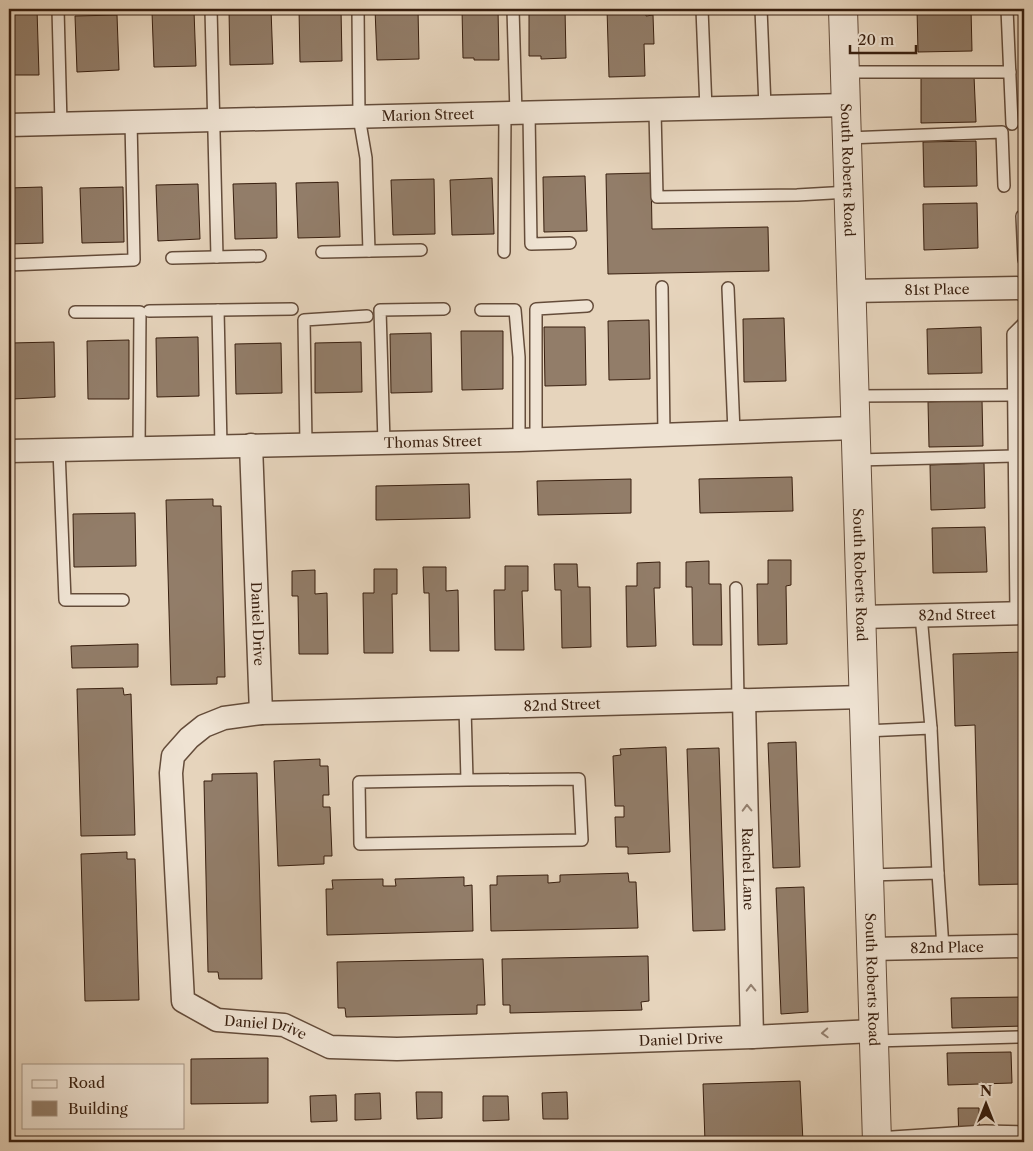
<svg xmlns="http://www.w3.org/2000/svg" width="1033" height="1151" font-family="'Libre Caslon Text',serif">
  <rect width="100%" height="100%" fill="#e6d4bc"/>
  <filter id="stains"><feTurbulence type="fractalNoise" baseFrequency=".004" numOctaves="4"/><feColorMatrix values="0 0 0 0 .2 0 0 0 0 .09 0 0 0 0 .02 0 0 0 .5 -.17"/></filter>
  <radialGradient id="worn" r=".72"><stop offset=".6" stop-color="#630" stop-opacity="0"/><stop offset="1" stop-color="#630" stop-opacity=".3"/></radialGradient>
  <g fill="#927d69" stroke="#381f0f">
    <polygon points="9,9 37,9 39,75 14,75 14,72 9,72"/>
    <polygon points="271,9 273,64 230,65 229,10"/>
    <polygon points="299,9 341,9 342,61 300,62"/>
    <polygon points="375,9 418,9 419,59 377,60"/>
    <polygon points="462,9 498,9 499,60 474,60 474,58 463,58"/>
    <polygon points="529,9 565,9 566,58 541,59 541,56 529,56"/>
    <polygon points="607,9 646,9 646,16 653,15 654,44 644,44 645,76 609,77"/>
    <polygon points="917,9 971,9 972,51 918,52"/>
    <polygon points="194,11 196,66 154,67 152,12"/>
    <polygon points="117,15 119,70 77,72 75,16"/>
    <polygon points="974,76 976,122 921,123 921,78"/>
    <polygon points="976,141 977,186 924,187 923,142"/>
    <polygon points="651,173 652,229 768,227 769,271 608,274 606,174"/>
    <polygon points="585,176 587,231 544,232 543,177"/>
    <polygon points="492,178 494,234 452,235 450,180"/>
    <polygon points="434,179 435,234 393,235 391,180"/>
    <polygon points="338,182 340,237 298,238 296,183"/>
    <polygon points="276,183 277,238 235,239 233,184"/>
    <polygon points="198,184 200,239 158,241 156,185"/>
    <polygon points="42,187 43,243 9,244 9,188"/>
    <polygon points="123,187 124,242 82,243 80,188"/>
    <polygon points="977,203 978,248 924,250 923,204"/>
    <polygon points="784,318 786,381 744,382 743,319"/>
    <polygon points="649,320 650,379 609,380 608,321"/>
    <polygon points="544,327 585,327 586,385 545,386"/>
    <polygon points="981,327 982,373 928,374 927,329"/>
    <polygon points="461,331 503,331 503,389 462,390"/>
    <polygon points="431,333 432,392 391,393 390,334"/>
    <polygon points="198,337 199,396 157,397 156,338"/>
    <polygon points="129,340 129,399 88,399 87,341"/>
    <polygon points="54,342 55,397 12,399 11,343"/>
    <polygon points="361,342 362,392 315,393 315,343"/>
    <polygon points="281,343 282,393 236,394 235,344"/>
    <polygon points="982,400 983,446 929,447 928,402"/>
    <polygon points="984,463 985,508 931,510 930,465"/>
    <polygon points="792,477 793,511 700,513 699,479"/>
    <polygon points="631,479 631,513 538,515 537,481"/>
    <polygon points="469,484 470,518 376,520 376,486"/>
    <polygon points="213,499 213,506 221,506 225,677 217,677 217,684 171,685 166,500"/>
    <polygon points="135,513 136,566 74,567 73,514"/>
    <polygon points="985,527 987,572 933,573 932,528"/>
    <polygon points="768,560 791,560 791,585 786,586 787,644 758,645 757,584 768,584"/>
    <polygon points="709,561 709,584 721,584 722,645 693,645 692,587 686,587 686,562"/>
    <polygon points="660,562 660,588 654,588 656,646 627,647 626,586 637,586 637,563"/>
    <polygon points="554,564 577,564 578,587 590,587 591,647 562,648 561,590 555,590"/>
    <polygon points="505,566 528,566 528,591 522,591 524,650 495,650 494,590 505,590"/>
    <polygon points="423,567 446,567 446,591 458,590 459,651 430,651 429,593 424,593"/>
    <polygon points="374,569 397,569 397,594 392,594 393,653 364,653 363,593 374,593"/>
    <polygon points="315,570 315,594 327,593 328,654 299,654 298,596 292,596 292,571"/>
    <polygon points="138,644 138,667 72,668 71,646"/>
    <polygon points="1024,652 1024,884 979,885 975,725 955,726 953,654"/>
    <polygon points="123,688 124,695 131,694 135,835 81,836 77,689"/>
    <polygon points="796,742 800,867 773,868 768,743"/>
    <polygon points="666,747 670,852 628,854 628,847 616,847 615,817 624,817 624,806 615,806 613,756 621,755 620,749"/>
    <polygon points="719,748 725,930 693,931 687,749"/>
    <polygon points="320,759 320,766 328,766 329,795 323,795 323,807 330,807 332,856 324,856 324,864 278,866 274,761"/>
    <polygon points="257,773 262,979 219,979 218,972 208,972 204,781 212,781 212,774"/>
    <polygon points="127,852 127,859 135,859 139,1000 85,1001 81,854"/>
    <polygon points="628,873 629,882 636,882 638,928 491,931 490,885 497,885 497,876 548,875 548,883 560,882 560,875"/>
    <polygon points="464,877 464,886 472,885 473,931 327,935 326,889 333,889 332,880 383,879 383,886 396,886 395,879"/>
    <polygon points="804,887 808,1012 781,1014 776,888"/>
    <polygon points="648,956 649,1001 641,1002 642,1010 510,1013 510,1005 503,1005 502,959"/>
    <polygon points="483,959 485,1005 477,1005 477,1014 346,1017 345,1008 338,1008 337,962"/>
    <polygon points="1024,997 1024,1026 952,1028 951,998"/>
    <polygon points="1011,1052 1012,1083 948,1085 947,1053"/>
    <polygon points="268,1058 268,1103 191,1104 191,1059"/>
    <polygon points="800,1081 803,1142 705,1142 703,1084"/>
    <polygon points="416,1092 442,1092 442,1118 417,1119"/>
    <polygon points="567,1092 568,1119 543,1119 542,1093"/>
    <polygon points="380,1093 381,1119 355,1120 355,1094"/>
    <polygon points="336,1095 337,1121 311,1122 310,1096"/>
    <polygon points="483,1096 508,1096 509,1120 483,1121"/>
    <polygon points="958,1108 979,1108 980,1142 959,1142"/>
  </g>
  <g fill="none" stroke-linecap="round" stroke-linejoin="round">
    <defs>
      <g id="service">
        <polyline points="58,9 61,124"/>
        <polyline points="211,9 217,257"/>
        <polyline points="358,9 359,117 366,158 369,251"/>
        <polyline points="513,9 516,114"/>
        <polyline points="702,9 706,109"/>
        <polyline points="761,9 765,107"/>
        <polyline points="1007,9 1012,124"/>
        <polyline points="845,72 1010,72"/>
        <polyline points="655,111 657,197 797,195 849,192"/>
        <polyline points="529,113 531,244 570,243"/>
        <polyline points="847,138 1002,132 1004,186"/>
        <polyline points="1022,216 1024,260"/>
        <polyline points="322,252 421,250"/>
        <polyline points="504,252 505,114"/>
        <polyline points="172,258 260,256"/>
        <polyline points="9,265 134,260 131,122"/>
        <polyline points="662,287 664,435"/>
        <polyline points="728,288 734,432"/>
        <polyline points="218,310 221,446"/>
        <polyline points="481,310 515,310 519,357 519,440"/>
        <polyline points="149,311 292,309"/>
        <polyline points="75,312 140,312 139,449"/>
        <polyline points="855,396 1014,395"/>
        <polyline points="536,440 536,309 587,306"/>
        <polyline points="384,442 380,310 444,309"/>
        <polyline points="306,444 304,320 367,316"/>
        <polyline points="59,450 65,600 123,600"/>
        <polyline points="857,460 1014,456"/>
        <polyline points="736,588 738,700"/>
        <polyline points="1016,613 1013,334 1024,323"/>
        <polyline points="921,615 931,728"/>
        <polyline points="465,708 467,780 579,779 582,840 360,844 359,782 467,780"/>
        <polyline points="865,731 931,728 938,873"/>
        <polyline points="869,875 938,873 943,948"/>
        <polyline points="874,1041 1018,1037"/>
        <polyline points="877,1138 985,1131 1024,1132"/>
      </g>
      <g id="minor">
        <path id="s1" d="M9,125l837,-20"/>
        <path id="s2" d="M851,291l173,-3"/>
        <path id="s3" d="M251,445l10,268"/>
        <path id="s4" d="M9,451l510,-11 336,-12"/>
        <path id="s5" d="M861,617l163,-4"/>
        <path id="s6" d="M863,697l-602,16 -37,5 -20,8 -15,12 -16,18 -2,17 12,228 34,19 67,5 46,22 67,2 355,-12 121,-6"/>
        <path id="s7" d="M744,700l8,337"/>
        <path id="s8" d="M871,949l153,-3"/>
      </g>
      <g id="tertiary">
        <path id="s9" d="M843,9l34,1133"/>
      </g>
    </defs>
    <use href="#service" stroke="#644c3a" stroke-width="14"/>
    <use href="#minor" stroke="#644c3a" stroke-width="25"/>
    <use href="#tertiary" stroke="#644c3a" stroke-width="30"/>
    <use href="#service" stroke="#efe3d3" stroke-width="11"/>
    <use href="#minor" stroke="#efe3d3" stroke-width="22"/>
    <use href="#tertiary" stroke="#efe3d3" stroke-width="28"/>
  </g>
  <defs><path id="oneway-chevron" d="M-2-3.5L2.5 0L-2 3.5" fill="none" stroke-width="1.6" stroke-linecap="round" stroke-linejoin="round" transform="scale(1.25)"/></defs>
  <g stroke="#948171">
    <use href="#oneway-chevron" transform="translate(747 808) rotate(-91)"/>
    <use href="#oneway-chevron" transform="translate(751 988) rotate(-91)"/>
    <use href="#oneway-chevron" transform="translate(825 1033) rotate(177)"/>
  </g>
  <g text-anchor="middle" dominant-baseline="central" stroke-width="4.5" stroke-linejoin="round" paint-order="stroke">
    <g font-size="14" fill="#381f0f" stroke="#efe3d3">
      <text stroke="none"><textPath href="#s1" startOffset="419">Marion Street</textPath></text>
      <text stroke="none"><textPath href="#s9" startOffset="161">South Roberts Road</textPath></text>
      <text stroke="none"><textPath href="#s2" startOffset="86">81st Place</textPath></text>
      <text stroke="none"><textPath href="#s4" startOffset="424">Thomas Street</textPath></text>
      <text stroke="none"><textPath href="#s9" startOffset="566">South Roberts Road</textPath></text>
      <text stroke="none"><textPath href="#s5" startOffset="96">82nd Street</textPath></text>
      <text stroke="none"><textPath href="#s3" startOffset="179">Daniel Drive</textPath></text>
      <text transform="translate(562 705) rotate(-2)">82nd Street</text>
      <text stroke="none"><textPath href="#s7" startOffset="169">Rachel Lane</textPath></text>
      <text stroke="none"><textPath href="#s8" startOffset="76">82nd Place</textPath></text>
      <text stroke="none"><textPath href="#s9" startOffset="971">South Roberts Road</textPath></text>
      <text stroke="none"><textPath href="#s6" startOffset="1038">Daniel Drive</textPath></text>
      <text stroke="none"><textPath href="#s6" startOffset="1458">Daniel Drive</textPath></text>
    </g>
  </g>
  <rect width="1033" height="1151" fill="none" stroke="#e6d4bc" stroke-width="30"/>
  <rect x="10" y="10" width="1013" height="1131" fill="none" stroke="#381f0f" stroke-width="2.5"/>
  <rect x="15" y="15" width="1003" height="1121" fill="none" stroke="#381f0f"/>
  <rect x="22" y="1064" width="162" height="65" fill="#efe3d3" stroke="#a69585"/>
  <rect x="32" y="1080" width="25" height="8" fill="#efe3d3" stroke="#a69585"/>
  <text x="68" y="1088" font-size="15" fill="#381f0f">Road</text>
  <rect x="32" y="1101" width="25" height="15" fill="#927d69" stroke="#a69585"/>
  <text x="68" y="1114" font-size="15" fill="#381f0f">Building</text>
  <g transform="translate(986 1104)" stroke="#efe3d3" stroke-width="4" paint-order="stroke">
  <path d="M0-4L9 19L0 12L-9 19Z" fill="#381f0f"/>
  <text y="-8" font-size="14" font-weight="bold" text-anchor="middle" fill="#381f0f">N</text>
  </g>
  <path d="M850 45v8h66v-8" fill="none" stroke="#381f0f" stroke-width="2.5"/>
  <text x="858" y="45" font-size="15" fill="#381f0f" stroke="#efe3d3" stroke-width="4" paint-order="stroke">20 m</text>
  <rect width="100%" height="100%" filter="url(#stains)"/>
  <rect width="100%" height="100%" fill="url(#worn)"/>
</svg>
